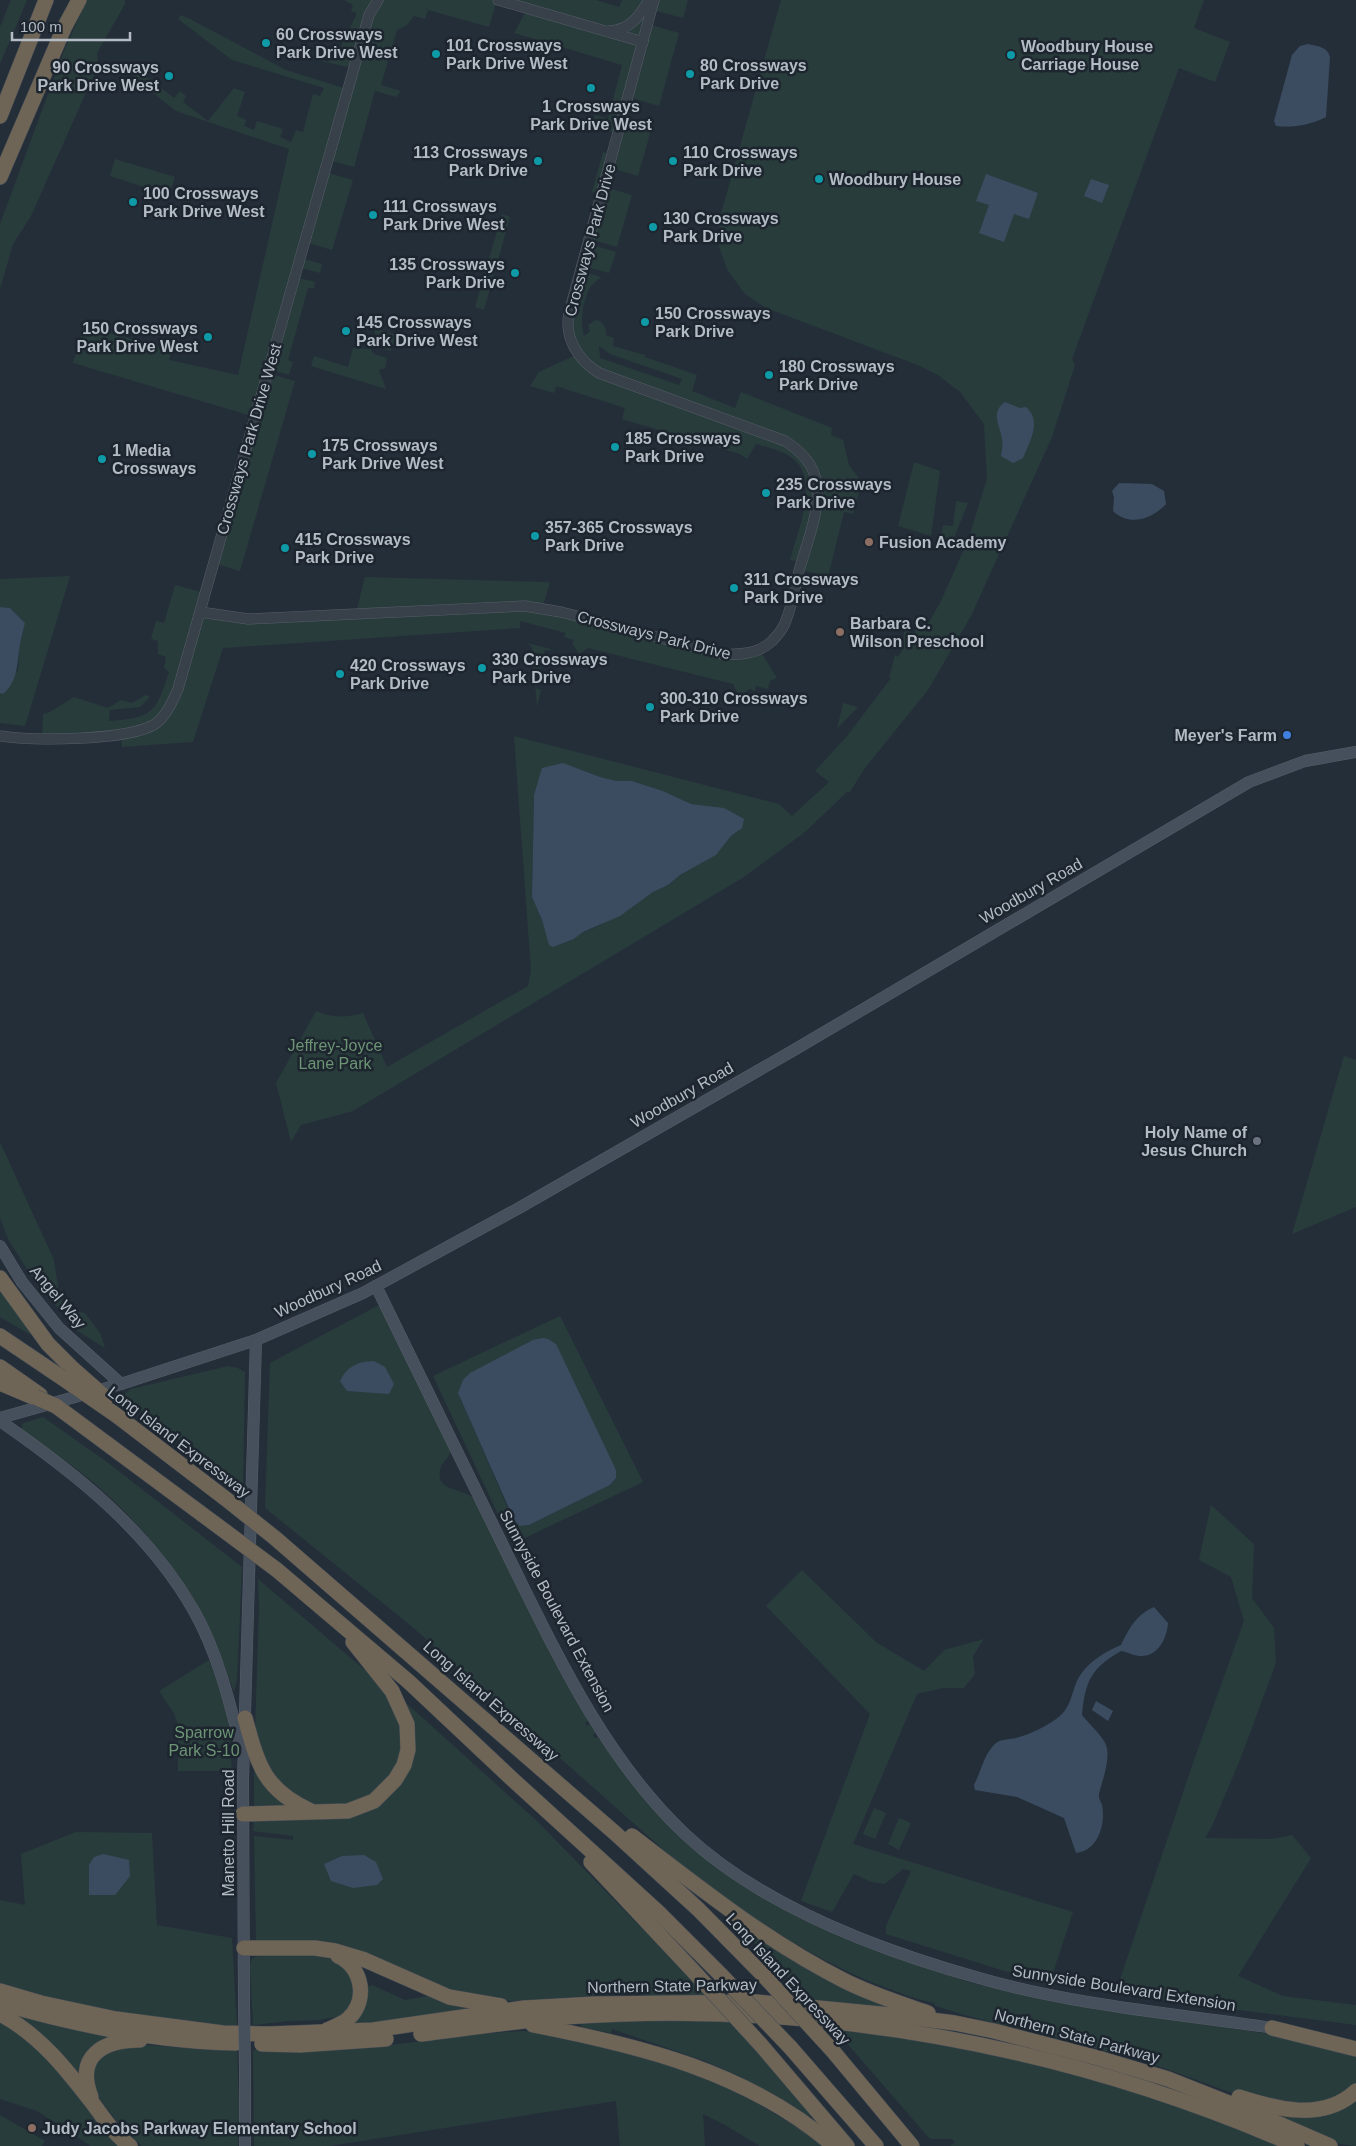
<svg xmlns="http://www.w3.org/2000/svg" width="1356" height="2146" font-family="Helvetica,sans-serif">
  <rect width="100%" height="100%" fill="#242e39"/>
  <g fill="#293c3c" fill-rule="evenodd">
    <polygon points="11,0 27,0 0,64 0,27"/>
    <polygon points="87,0 125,0 125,4 97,53 98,64 92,79 31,216 13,244 0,289 0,224 64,51"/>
    <polygon points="344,0 497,0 489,27 428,10 425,19 414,16 407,25 397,30 381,85 401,91 396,97 375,91 354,167 328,160 325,172 353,180 332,250 305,242 300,258 322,264 320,273 298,267 295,277 315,282 314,288 308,288 288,360 293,362 289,375 272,370 271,374 295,381 240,571 213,563 255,417 73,363 84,326 172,350 169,360 238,375 289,149 176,111 133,77 138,70 174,98 180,91 186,96 183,102 208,121 234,88 245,92 237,116 246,120 244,126 254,130 257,121 283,129 280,137 291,142 296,130 303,132 313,94 320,96 324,88 232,60 178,19 181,15 190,19 286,70 347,89 353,68 306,58 305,56 308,52 308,57 328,62 329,57 335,59 357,13 351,11 353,5"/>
    <polygon points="497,0 596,0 619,7 622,0 688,0 683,18 652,10 648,24 679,33 659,106 629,97 622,122 651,130 638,176 610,168 605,187 632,195 617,247 590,239 602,195 592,192 603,152 613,155 619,134 592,126 595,115 608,119 622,65 514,33 527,9"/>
    <path d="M781,0h423l-10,28 36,14 -15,40 -36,-14 -107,291 3,6 -23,72 -81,179 -43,74 -63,78 -15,24h-3l-42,40 -61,45 -391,234 -52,14 -10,17 -15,-59 40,-72c17,7 30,7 47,2l24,54 141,-81 3,-15 -17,-235 265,68 13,12 37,-34 -14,-11 32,-35 44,-58 -2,-1 6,-22 3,2 5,-8 1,-19 -4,-7 6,2v5l9,3 1,-6 9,2 16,-28 27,-61 19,-61 -3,-55 -24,-32 -22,-17 -18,-9 -154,-58 -21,-14 -17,-23 -9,-24v-26zM573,767l27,10 17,4h15l31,10 28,13 24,3 26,21 -10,8 -15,19 -36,20 -12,10 -15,7 -28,20 -33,17 -9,3 -9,7 -21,8 -21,-50 2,-102 9,-27z"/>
    <polygon points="115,159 175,177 169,195 110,176"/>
    <polygon points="502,214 510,217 484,310 475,307"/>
    <polygon points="589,244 616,252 609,273 582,266"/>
    <path d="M581,271l20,6c-4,4 -9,7 -11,11 -8,15 -10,32 -6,48l6,-5 -2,-6 8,-5c6,1 11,8 10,15l8,3 -1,8 32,9v2l52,18 -5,16 43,17 6,-16 91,36 -1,7 12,5 6,25 13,17 -9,32 -9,-2 -16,65 -28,-8 1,-7 -11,-2c7,-28 31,-81 2,-102 -10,-8 -24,-10 -36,-14l-9,15 -7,-5 -118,-35 3,-11 -69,-22 -2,7 -24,-7 9,-14 39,-18 -10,-26zM599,346l11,8 72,25 -3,6 -79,-27z"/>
    <path d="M375,328l21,7 -5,16c-13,-4 -17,-8 -16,-23z"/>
    <polygon points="353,348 370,349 374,354 387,358 385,368 379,370 386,389 311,366 314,356 348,367"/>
    <polygon points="914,462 940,471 931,536 898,526"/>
    <polygon points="956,501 968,503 952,543 941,537 943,525 953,526"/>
    <polygon points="70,576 25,726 0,723 0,693 3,694 18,670 19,650 25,623 10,608 0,607 0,579"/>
    <path d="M365,577l181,5 4,1 -8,25 180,46 37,-5 18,29 -7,3 -2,8 -12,-3 -1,5 -5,-2 -11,7 -6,-12 -145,-36 -9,6 -7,-11 2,-3 -10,-3 2,-4 -46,-12v7l-297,20 -30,94 -71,5 -1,-13 -79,5 1,-25 5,-1 26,-16 34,11 13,-8 11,3 14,-8 4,2 -10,10 -30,3 -1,11c43,-3 47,-8 60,-49l-5,-4 2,-11 -8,-3v-13l-7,-2 5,-18 8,2 11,-38 30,8 -5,18 38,8 118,-6z"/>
    <polygon points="527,643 551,649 550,651 545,650 536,688 541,690 537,707 532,647"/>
    <polygon points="843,703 858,707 837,729"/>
    <polygon points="1344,1056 1356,1060 1356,1207 1292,1234"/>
    <polygon points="0,1142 54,1260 59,1293 66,1309 85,1313 100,1333 105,1348 76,1330 31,1275 9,1241 0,1218"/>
    <polygon points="0,1283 31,1335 0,1317"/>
    <path d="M377,1306h3l71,144c-1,9 -10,11 -11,20 -5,23 26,17 35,30l76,155 37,66 -3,2 2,3 3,-2 6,9 -3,2 2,3 3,-1c27,37 54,72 88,104l177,104 109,38 78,18 219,33 87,18v37c-17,10 -33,17 -53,17 -44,1 -88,-20 -128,-34 -27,-10 -56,-17 -84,-25 -52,-16 -106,-23 -157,-42l1,-2c-18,-3 -34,-10 -51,-16 -72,-28 -138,-72 -200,-119l-274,-243 -145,-117 5,-145z"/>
    <path d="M560,1316l83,166 -131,62 -79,-168zM458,1393l158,76v9l-6,7 -81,40 -8,1 -7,-4z"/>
    <polygon points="228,1366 238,1368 245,1372 243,1489 122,1396 131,1389"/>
    <path d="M43,1417l64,45 135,105 -5,113 -3,12c-29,-87 -82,-165 -155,-221 -19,-15 -40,-27 -58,-43l2,-3 -2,-1z"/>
    <polygon points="1211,1505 1254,1544 1252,1598 1274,1628 1276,1663 1240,1760 1211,1828 1205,1838 1272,1839 1292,1835 1311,1858 1238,1976 1283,1996 1356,2005 1356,2025 1115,1994 1194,1760 1244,1621 1231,1577 1199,1560"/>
    <polygon points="802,1570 876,1642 924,1671 944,1650 984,1639 973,1656 975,1674 964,1688 943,1688 917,1694 853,1844 1073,1912 1049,1985 886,1934 886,1926 911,1871 903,1869 885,1884 871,1882 854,1874 832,1912 801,1901 870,1714 766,1606"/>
    <polygon points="258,1579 366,1671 381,1686 398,1715 404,1737 398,1765 382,1789 358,1803 332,1808 300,1801 277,1785 260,1761 255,1732 259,1609"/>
    <polygon points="209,1660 220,1687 229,1725 232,1771 178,1771 178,1725 174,1713 159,1691"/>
    <polygon points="403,1700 538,1822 709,1997 652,1996 633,1993 514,2001 485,2000 455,1995 379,1961 256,1944 254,1836 293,1840 293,1836 253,1831 254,1820 347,1816 409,1764"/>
    <polygon points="254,1758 289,1805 254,1806"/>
    <polygon points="874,1808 886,1813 875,1839 863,1834"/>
    <polygon points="899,1818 911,1823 899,1850 888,1844"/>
    <path d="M76,1832l76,1 5,92 75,13 5,89 -123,-15 -59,-13 -55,-16v-83l25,5 -4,-51zM103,1854l-14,41v-30z"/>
    <polygon points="725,1912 891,2008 810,2002"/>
    <polygon points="306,1955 330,1957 346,1964 357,1991 346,2015 319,2020 289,2021 253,2025 250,1965 252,1959 257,1956"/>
    <polygon points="372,1985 405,2000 433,1995 482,2007 404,2020 347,2024 363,1988"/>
    <path d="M13,2014l105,22c-30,5 -28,21 -37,46z"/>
    <polygon points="0,2018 35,2042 118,2146 91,2146 37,2111 0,2099"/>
    <polygon points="728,2018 811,2114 809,2117 739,2076 705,2061 612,2029 611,2033 581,2027 581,2021"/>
    <polygon points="831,2025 975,2048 1121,2084 1281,2146 950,2146 955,2142 952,2139 930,2139"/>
    <path d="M523,2031l31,1 96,21 85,37 76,46 11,10h-62l-35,-21 -22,-11 2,32h-85l-4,-45 -286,45h-76l-1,-96c49,-1 97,-1 145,-6 42,-5 83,-11 125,-13z"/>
    <polygon points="124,2043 207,2050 237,2048 239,2108 238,2146 142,2146 123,2129 92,2089 94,2063"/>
    <path d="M1356,2095v51c-24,0 -65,-20 -84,-35z"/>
    <polygon points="0,2115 45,2141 42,2146 0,2146"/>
  </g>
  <g fill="#3b4c61">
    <path d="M1308,44c9,2 20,3 22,13l-4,60c-15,8 -34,11 -50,9l-2,-5 18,-66 8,-9z"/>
    <polygon points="986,174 1038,193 1029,219 1014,214 1004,242 979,233 989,205 976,201"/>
    <polygon points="1091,179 1109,185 1102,203 1084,196"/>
    <path d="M1005,402l15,6 6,-1c16,14 4,34 -3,51l-10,5 -12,-7c1,-6 2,-11 1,-17 -2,-13 -12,-27 3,-37z"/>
    <path d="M1119,483l33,1 12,7 2,13c-14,15 -36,23 -53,7l1,-14 -2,-6z"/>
    <path d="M0,607l10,1 15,15c-2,9 -5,19 -6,28 -2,16 -2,31 -16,43l-3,-1z"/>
    <polygon points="563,763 600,777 617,781 632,781 663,791 691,804 724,808 744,819 742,828 731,836 716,855 680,875 668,885 653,892 620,916 583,932 574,939 553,947 549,945 542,920 532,897 534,795 542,768"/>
    <polygon points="542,1338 548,1339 556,1344 616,1470 616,1478 610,1485 529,1525 520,1526 515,1522 458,1393 463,1380 470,1373 533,1340"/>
    <path d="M374,1361l11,6 9,17 -5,10 -42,-3 -7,-10c8,-16 18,-19 34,-20z"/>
    <path d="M1154,1607l14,16c-1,15 -10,34 -28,33 -6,0 -12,-4 -19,-5 -30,17 -36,31 -39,64 6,8 21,21 24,30 5,14 -4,36 -7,49 -1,5 2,7 3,11 4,19 -4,46 -26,48l-12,-35 -47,-21 -42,-7 -1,-5c6,-11 9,-26 16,-35 9,-13 14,-9 26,-12 15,-4 34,-13 45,-23 11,-10 11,-26 18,-38 9,-15 27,-26 42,-32 8,-17 16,-31 33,-38z"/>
    <polygon points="1096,1701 1113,1711 1108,1721 1092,1710"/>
    <polygon points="103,1854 129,1860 130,1876 115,1895 89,1895 89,1865 94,1857"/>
    <polygon points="364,1855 376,1862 383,1879 377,1885 353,1888 331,1881 324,1864 342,1856"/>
  </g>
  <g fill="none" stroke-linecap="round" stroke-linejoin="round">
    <defs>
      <g id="tertiary">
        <polyline points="498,0 643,42"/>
        <path d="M609,31c22,-1 30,-15 40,-31"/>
        <path d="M200,612l48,7 277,-13 36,6 161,42c18,1 36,0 50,-13 5,-5 10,-11 13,-18 7,-17 10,-35 14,-52 7,-25 21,-60 18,-85 -2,-21 -15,-34 -32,-45l-186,-68c-21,-13 -35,-35 -30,-60l85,-313"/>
        <path d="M0,736c32,5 128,5 155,-12 12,-9 17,-22 23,-35l191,-674 9,-15"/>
      </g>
      <g id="secondary">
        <polyline points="0,1246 22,1282 59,1328 121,1384"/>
        <path d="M376,1286c47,95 93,191 140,286 46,93 92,189 168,261 77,73 194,117 295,145 98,28 201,36 301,51"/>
        <polyline points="0,1418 121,1384 256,1340 363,1293 519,1208 794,1050 1249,782 1305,761 1356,752"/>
        <path d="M0,1421c75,52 148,109 194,190 23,41 35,88 46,133"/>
        <polyline points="244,2005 243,1780 256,1340"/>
        <polyline points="245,2067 245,2146"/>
      </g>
      <g id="motorway">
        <polyline points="0,116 46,0"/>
        <polyline points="0,177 64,28 79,0"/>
        <polyline points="0,1278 48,1344 73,1369"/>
        <polyline points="0,1336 58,1375"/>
        <polyline points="0,1367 40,1395"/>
        <polyline points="0,1383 33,1397"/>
        <polyline points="56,1406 226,1532"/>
        <polyline points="116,1415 226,1499"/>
        <polyline points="275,1538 615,1833 698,1909 765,1977"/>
        <polyline points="277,1570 409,1682 511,1778 658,1912 721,1975"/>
        <path d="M245,1718c13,47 19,72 66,93"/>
        <polyline points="243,1814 348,1811 374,1801 395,1780 404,1765 408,1750 407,1724 392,1691 353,1642"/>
        <path d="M632,1836c68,52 134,105 211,144 27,14 56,23 85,33"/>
        <polyline points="591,1862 696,1974"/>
        <polyline points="244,1948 315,1948 335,1951 365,1960 449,1997 501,2006"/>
        <polyline points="0,1991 41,2003 116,2019 223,2033 269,2034 373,2030 524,2008 594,2004 757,2002 891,2015 955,2023 994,2031 1098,2058 1168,2079 1254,2113 1330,2146"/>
        <path d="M0,2003c76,22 157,39 236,40"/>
        <path d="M0,2014c40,21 67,56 94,91 11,15 21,30 36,41"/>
        <path d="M533,2025c108,21 215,47 301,121"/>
        <polyline points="1272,2028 1356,2049"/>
        <path d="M327,2030c7,-3 15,-6 21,-11 21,-19 14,-52 -10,-63"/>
        <path d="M421,2034c48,-6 96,-13 143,-17 252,-18 503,28 733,129"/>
        <polyline points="262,2044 300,2045 386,2039"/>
        <polyline points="761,2045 847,2146"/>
        <polyline points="790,2047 876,2146"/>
        <polyline points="832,2050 912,2146"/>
        <path d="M91,2097c-16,-41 12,-57 49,-57"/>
        <path d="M1239,2097c37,12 84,25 117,-6"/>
      </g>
    </defs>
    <use href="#tertiary" stroke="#565e68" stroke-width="11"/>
    <use href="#secondary" stroke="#565e68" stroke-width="12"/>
    <use href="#motorway" stroke="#434b54" stroke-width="16"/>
    <use href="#tertiary" stroke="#38404a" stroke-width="10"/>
    <use href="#secondary" stroke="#464f5c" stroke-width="11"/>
    <use href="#motorway" stroke="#6f6556" stroke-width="15"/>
    <defs>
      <polyline id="secondary-bridge" points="244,2005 245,2067"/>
      <g id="motorway-bridge">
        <polyline points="73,1369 106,1398"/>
        <polyline points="58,1375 116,1415"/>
        <polyline points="35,1397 56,1406"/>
        <polyline points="226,1499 275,1538"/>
        <polyline points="226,1532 277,1570"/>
        <polyline points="696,1974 761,2045"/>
        <polyline points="721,1975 790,2047"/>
        <polyline points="765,1977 832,2050"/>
      </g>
    </defs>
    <use href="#secondary-bridge" stroke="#565e68" stroke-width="12" stroke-linecap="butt"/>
    <use href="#motorway-bridge" stroke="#434b54" stroke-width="16" stroke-linecap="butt"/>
    <use href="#secondary-bridge" stroke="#464f5c" stroke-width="11"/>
    <use href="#motorway-bridge" stroke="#6f6556" stroke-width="15"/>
  </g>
  <g fill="#0f9aa8" stroke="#1d252e" stroke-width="2">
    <circle cx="266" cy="43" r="5"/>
    <circle cx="436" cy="54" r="5"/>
    <circle cx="1011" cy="55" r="5"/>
    <circle cx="690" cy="74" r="5"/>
    <circle cx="169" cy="76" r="5"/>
    <circle cx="591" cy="88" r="5"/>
    <circle cx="538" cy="161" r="5"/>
    <circle cx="673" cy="161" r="5"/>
    <circle cx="819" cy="179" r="5"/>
    <circle cx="133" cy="202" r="5"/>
    <circle cx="373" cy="215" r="5"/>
    <circle cx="653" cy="227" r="5"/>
    <circle cx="515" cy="273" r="5"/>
    <circle cx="645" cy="322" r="5"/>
    <circle cx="346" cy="331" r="5"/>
    <circle cx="208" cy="337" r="5"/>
    <circle cx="769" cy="375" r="5"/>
    <circle cx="615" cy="447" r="5"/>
    <circle cx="312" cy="454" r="5"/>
    <circle cx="102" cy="459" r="5"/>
    <circle cx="766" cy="493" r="5"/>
    <circle cx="535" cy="536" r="5"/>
    <circle cx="285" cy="548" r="5"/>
    <circle cx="734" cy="588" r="5"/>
    <circle cx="482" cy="668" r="5"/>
    <circle cx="340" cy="674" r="5"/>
    <circle cx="650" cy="707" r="5"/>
  </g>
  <g fill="#8d6e63" stroke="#1d252e" stroke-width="2">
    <circle cx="869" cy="542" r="5"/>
    <circle cx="840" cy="632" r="5"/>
    <circle cx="32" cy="2128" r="5"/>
  </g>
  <circle fill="#3f7fe0" stroke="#1d252e" stroke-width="2" cx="1287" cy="735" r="5"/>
  <circle fill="#6b7280" stroke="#1d252e" stroke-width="2" cx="1257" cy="1141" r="5"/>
  <g text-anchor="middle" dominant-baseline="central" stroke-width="5" stroke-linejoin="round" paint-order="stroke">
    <g font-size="16" font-weight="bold" fill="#b3bbc5" stroke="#1d252e" text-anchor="start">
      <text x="276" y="34">60 Crossways<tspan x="276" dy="18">Park Drive West</tspan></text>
      <text x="446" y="45">101 Crossways<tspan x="446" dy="18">Park Drive West</tspan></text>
      <text x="1021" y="46">Woodbury House<tspan x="1021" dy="18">Carriage House</tspan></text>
      <text x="700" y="65">80 Crossways<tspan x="700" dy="18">Park Drive</tspan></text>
      <text x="159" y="67" text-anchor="end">90 Crossways<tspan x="159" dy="18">Park Drive West</tspan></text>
      <text x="591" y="106" text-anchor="middle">1 Crossways<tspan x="591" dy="18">Park Drive West</tspan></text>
      <text x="528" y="152" text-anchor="end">113 Crossways<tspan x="528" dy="18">Park Drive</tspan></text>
      <text x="683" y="152">110 Crossways<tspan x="683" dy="18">Park Drive</tspan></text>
      <text x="829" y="179">Woodbury House</text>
      <text x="143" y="193">100 Crossways<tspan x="143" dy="18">Park Drive West</tspan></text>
      <text x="383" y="206">111 Crossways<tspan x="383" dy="18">Park Drive West</tspan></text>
      <text x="663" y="218">130 Crossways<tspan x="663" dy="18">Park Drive</tspan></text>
      <text x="505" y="264" text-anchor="end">135 Crossways<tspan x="505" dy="18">Park Drive</tspan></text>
      <text x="655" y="313">150 Crossways<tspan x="655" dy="18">Park Drive</tspan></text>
      <text x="356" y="322">145 Crossways<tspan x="356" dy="18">Park Drive West</tspan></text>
      <text x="198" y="328" text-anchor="end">150 Crossways<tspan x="198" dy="18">Park Drive West</tspan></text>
      <text x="779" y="366">180 Crossways<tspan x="779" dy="18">Park Drive</tspan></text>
      <text x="625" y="438">185 Crossways<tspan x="625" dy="18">Park Drive</tspan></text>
      <text x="322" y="445">175 Crossways<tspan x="322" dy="18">Park Drive West</tspan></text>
      <text x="112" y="450">1 Media<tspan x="112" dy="18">Crossways</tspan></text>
      <text x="776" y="484">235 Crossways<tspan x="776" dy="18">Park Drive</tspan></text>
      <text x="545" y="527">357-365 Crossways<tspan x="545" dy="18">Park Drive</tspan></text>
      <text x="295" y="539">415 Crossways<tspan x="295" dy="18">Park Drive</tspan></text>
      <text x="879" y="542">Fusion Academy</text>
      <text x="744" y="579">311 Crossways<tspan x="744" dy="18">Park Drive</tspan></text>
      <text x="850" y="623">Barbara C.<tspan x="850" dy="18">Wilson Preschool</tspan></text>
      <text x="492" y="659">330 Crossways<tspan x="492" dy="18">Park Drive</tspan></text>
      <text x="350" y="665">420 Crossways<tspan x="350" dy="18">Park Drive</tspan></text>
      <text x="660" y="698">300-310 Crossways<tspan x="660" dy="18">Park Drive</tspan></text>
      <text x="1277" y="735" text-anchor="end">Meyer's Farm</text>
      <text x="1247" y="1132" text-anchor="end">Holy Name of<tspan x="1247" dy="18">Jesus Church</tspan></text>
      <text x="42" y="2128">Judy Jacobs Parkway Elementary School</text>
    </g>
    <g font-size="16" fill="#b3bbc5" stroke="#1d252e">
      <text transform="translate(590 240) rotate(-75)">Crossways Park Drive</text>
      <text transform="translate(249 439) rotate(-74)">Crossways Park Drive West</text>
      <text transform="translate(654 635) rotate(14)">Crossways Park Drive</text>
      <text transform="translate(1031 891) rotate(-30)">Woodbury Road</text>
      <text transform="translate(682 1095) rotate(-30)">Woodbury Road</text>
      <text transform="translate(328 1289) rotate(-25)">Woodbury Road</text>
      <text transform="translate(58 1297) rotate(50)">Angel Way</text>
      <text transform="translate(179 1442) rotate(37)">Long Island Expressway</text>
      <text transform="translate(557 1611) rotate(62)">Sunnyside Boulevard Extension</text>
      <text transform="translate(491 1701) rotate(41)">Long Island Expressway</text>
      <text transform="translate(228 1833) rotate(-90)">Manetto Hill Road</text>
      <text transform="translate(788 1979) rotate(47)">Long Island Expressway</text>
      <text transform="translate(672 1986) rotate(-1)">Northern State Parkway</text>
      <text transform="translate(1124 1988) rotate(9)">Sunnyside Boulevard Extension</text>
      <text transform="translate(1077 2036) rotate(15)">Northern State Parkway</text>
    </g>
    <g font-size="16" fill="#6c9475" stroke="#1d252e">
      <text x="335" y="1045">Jeffrey-Joyce<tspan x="335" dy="18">Lane Park</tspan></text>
      <text x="204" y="1732">Sparrow<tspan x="204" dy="18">Park S-10</tspan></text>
    </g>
  </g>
  <path d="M12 32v8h118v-8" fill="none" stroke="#b3bbc5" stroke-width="2.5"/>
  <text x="20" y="32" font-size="15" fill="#b3bbc5" stroke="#1d252e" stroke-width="4" paint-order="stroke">100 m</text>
</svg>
